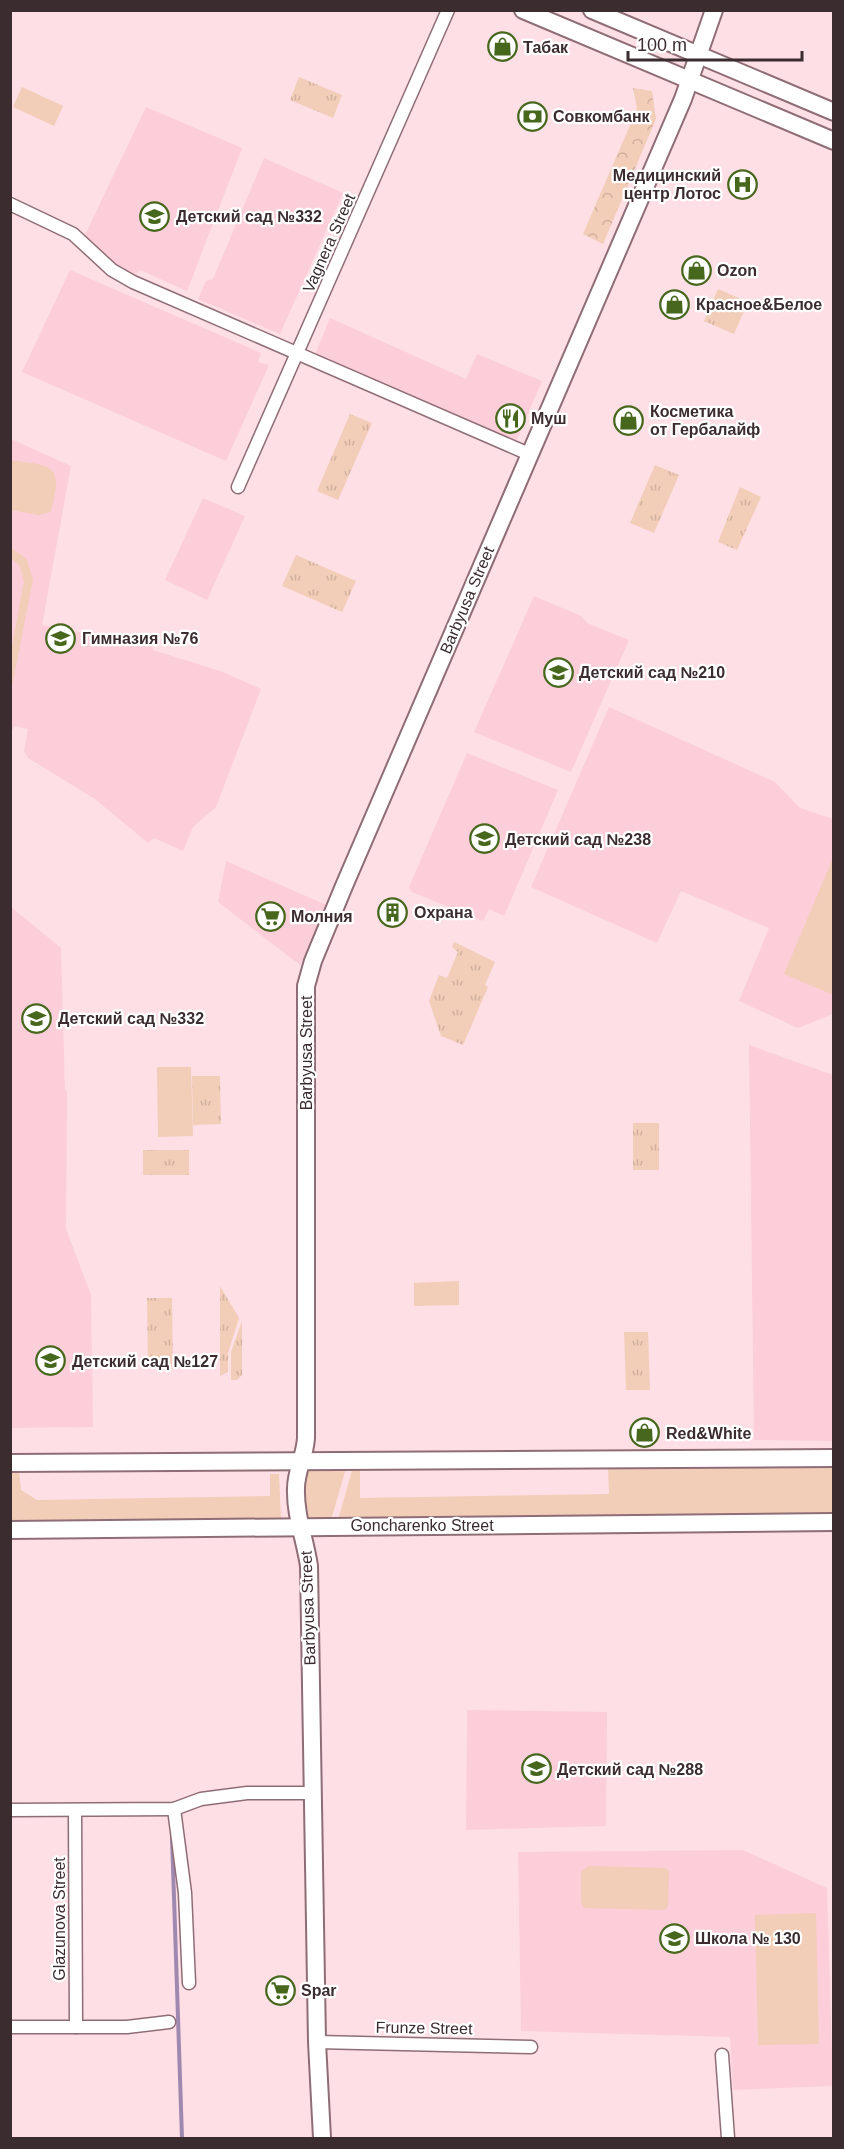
<svg xmlns="http://www.w3.org/2000/svg" width="844" height="2149" font-family="Arial,sans-serif">
  <defs>
    <pattern id="forest-crowns" width="20" height="18" patternUnits="userSpaceOnUse" patternTransform="scale(1.5)"><rect width="20" height="18" fill="#f2cdb7"/><path d="M2 6a3 3 0 1 1 6 0M12 15a3 3 0 1 1 6 0" fill="none" stroke="#d0b09e"/></pattern>
    <pattern id="park-tufts" width="24" height="20" patternUnits="userSpaceOnUse" patternTransform="scale(1.5)"><rect width="24" height="20" fill="#f2cdb7"/><path d="M3 7l-1-3M5 7V3M7 7l1-3M15 17l-1-3M17 17v-4M19 17l1-3" fill="none" stroke="#d0b09e"/></pattern>
  </defs>
  <rect width="100%" height="100%" fill="#fedfe6"/>
  <g fill="#fcced9">
    <polygon points="146,107 242,148 187,291 140,270 136,275 110,263 85,235"/>
    <polygon points="264,158 343,193 280,334 198,299 206,281 213,279"/>
    <polygon points="70,270 261,353 258,362 269,365 226,461 22,372"/>
    <polygon points="330,318 466,379 477,354 542,381 515,444 315,355"/>
    <polygon points="11,439 71,466 42,625 152,646 153,650 223,672 261,689 216,807 193,827 183,851 154,838 148,843 95,799 28,758 24,751 28,729 15,726 11,732"/>
    <polygon points="203,498 245,516 207,600 165,580"/>
    <polygon points="534,596 581,616 587,623 629,640 571,772 474,732"/>
    <polygon points="609,707 775,782 800,808 833,819 833,1014 798,1028 739,1001 769,928 681,891 657,943 531,887"/>
    <polygon points="467,753 558,790 504,916 489,909 483,921 412,892 409,887"/>
    <polygon points="226,861 331,907 300,965 218,902"/>
    <polygon points="11,907 61,948 65,1090 67,1091 66,1229 91,1295 93,1427 11,1428"/>
    <polygon points="749,1045 833,1075 833,1441 754,1440"/>
    <polygon points="467,1710 607,1712 606,1826 466,1830"/>
    <polygon points="743,1850 827,1888 833,2086 733,2090 730,2037 521,2031 518,1852"/>
  </g>
  <g fill="#f2cdb7">
    <polygon points="22,87 63,106 54,126 13,107"/>
    <path d="M11,460c24,5 51,0 44,33 -1,7 -2,13 -5,19l-11,3 -28,-5z"/>
    <polygon points="11,548 26,558 33,579 11,692 11,652 24,581 20,566 11,558"/>
    <polygon points="833,858 833,995 784,974"/>
    <polygon points="157,1067 191,1067 193,1136 158,1137"/>
    <polygon points="459,1281 459,1305 414,1306 414,1283"/>
    <polygon points="833,1463 833,1522 338,1520 353,1467 429,1466 429,1469 360,1470 360,1498 609,1494 608,1467 442,1469 442,1466"/>
    <path d="M315,1468h31l-15,52 -20,-1c-10,-9 -10,-37 -4,-48z"/>
    <polygon points="10,1470 19,1470 21,1490 37,1500 270,1496 270,1474 279,1474 281,1520 11,1521"/>
    <polygon points="589,1866 666,1868 669,1871 668,1907 664,1910 584,1908 581,1902 581,1872"/>
    <polygon points="816,1913 819,2044 758,2045 755,1915"/>
  </g>
  <polygon fill="url(#forest-crowns)" points="633,88 652,91 656,119 603,244 583,234 637,109"/>
  <g fill="url(#park-tufts)">
    <polygon points="299,77 342,95 333,118 290,100"/>
    <polygon points="718,289 748,302 734,334 704,321"/>
    <polygon points="350,414 372,423 338,500 317,491"/>
    <polygon points="655,465 679,475 654,533 630,523"/>
    <polygon points="740,487 761,497 737,550 718,542"/>
    <polygon points="296,555 356,581 342,612 282,586"/>
    <polygon points="454,942 495,962 485,985 488,987 463,1045 441,1036 429,1001 439,975 447,978 458,952 452,947"/>
    <polygon points="192,1076 220,1076 221,1124 193,1125"/>
    <rect x="633" y="1123" width="26" height="47"/>
    <rect x="143" y="1150" width="46" height="25"/>
    <polygon points="220,1286 239,1318 228,1353 228,1372 220,1376"/>
    <polygon points="147,1298 172,1298 173,1369 148,1367"/>
    <polygon points="242,1321 242,1375 237,1380 231,1380 231,1352"/>
    <polygon points="624,1332 648,1332 650,1390 626,1390"/>
  </g>
  <g fill="none" stroke-linecap="round" stroke-linejoin="round">
    <polyline stroke="#a089b1" stroke-width="4" points="172,1837 182,2138"/>
    <defs>
      <g id="street">
        <polyline points="10,204 73,234 112,270 133,282 529,454"/>
        <polyline points="238,487 448,10"/>
        <polyline points="174,1809 185,1893 189,1983"/>
        <polyline points="10,1810 174,1809 201,1799 247,1793 312,1793"/>
        <polyline points="75,1810 76,2027"/>
        <polyline points="10,2027 127,2027 169,2022"/>
        <polyline points="317,2042 531,2047"/>
        <polyline points="722,2055 728,2138"/>
      </g>
      <g id="secondary">
        <polyline points="523,10 834,141"/>
        <polyline points="592,10 834,112"/>
        <polyline points="10,1463 834,1458"/>
        <polyline points="10,1530 834,1522"/>
        <path d="M322,2138l-5,-96 -8,-476c-4,-27 -14,-51 -13,-78 0,-17 9,-32 10,-50v-452l7,-25 31,-75 339,-787 31,-89"/>
      </g>
    </defs>
    <use href="#street" stroke="#8f6d76" stroke-width="15"/>
    <use href="#secondary" stroke="#8f6d76" stroke-width="20"/>
    <use href="#street" stroke="#fff" stroke-width="12"/>
    <use href="#secondary" stroke="#fff" stroke-width="16"/>
  </g>
  <defs>
    <symbol id="shop-ring" viewBox="-11 -11 22 22"><circle r="9.5" fill="#fff" stroke="#47671d" stroke-width="1.5"/><path d="M-5-2.5h2.3a2.7 3.5 0 0 1 5.4 0H5L5.5 6h-11ZM-1.5-2.5h3a1.5 2.3 0 0 0-3 0Z" fill="#47671d"/></symbol>
    <symbol id="bank-ring" viewBox="-11 -11 22 22"><circle r="9.5" fill="#fff" stroke="#47671d" stroke-width="1.5"/><path d="M-6-4H6V4H-6ZM0-2.3a2.3 2.3 0 1 0 0 4.6a2.3 2.3 0 1 0 0-4.6Z" fill="#47671d"/></symbol>
    <symbol id="hospital-ring" viewBox="-11 -11 22 22"><circle r="9.5" fill="#fff" stroke="#47671d" stroke-width="1.5"/><path d="M-5-5h3v3.5h4V-5h3V5h-3V1.5h-4V5h-3Z" fill="#47671d"/></symbol>
    <symbol id="school-ring" viewBox="-11 -11 22 22"><circle r="9.5" fill="#fff" stroke="#47671d" stroke-width="1.5"/><path d="M0-5L7-2L0 1L-7-2ZM-4 1L0 2.5L4 1V4Q0 6-4 4Z" fill="#47671d"/></symbol>
    <symbol id="restaurant-ring" viewBox="-11 -11 22 22"><circle r="9.5" fill="#fff" stroke="#47671d" stroke-width="1.5"/><path d="M-5-6h1v4h1v-4h1v4h1v-4h1v5L-1.5 .5V6h-2V.5L-5-1ZM5-6V6H3V1.5H1.5Q1.5-4 5-6Z" fill="#47671d"/></symbol>
    <symbol id="building-ring" viewBox="-11 -11 22 22"><circle r="9.5" fill="#fff" stroke="#47671d" stroke-width="1.5"/><path d="M-4-6H4V6H1V3H-1V6H-4ZM-2.5-4.3h1.7v1.8h-1.7ZM.8-4.3h1.7v1.8H.8ZM-2.5-1h1.7V.8h-1.7ZM.8-1h1.7V.8H.8Z" fill="#47671d"/></symbol>
    <symbol id="supermarket-ring" viewBox="-11 -11 22 22"><circle r="9.5" fill="#fff" stroke="#47671d" stroke-width="1.5"/><path d="M-6-5.5h2.5l.6 2H6L4.5 2H-2.5L-4.4-4H-6ZM-1.5 3.2a1.3 1.3 0 1 0 .1 0ZM3 3.2a1.3 1.3 0 1 0 .1 0Z" fill="#47671d"/></symbol>
  </defs>
  <g fill-rule="evenodd">
    <use href="#shop-ring" x="486" y="30" width="33" height="33"/>
    <use href="#bank-ring" x="516" y="100" width="33" height="33"/>
    <use href="#hospital-ring" x="726" y="168" width="33" height="33"/>
    <use href="#school-ring" x="138" y="200" width="33" height="33"/>
    <use href="#shop-ring" x="680" y="254" width="33" height="33"/>
    <use href="#shop-ring" x="658" y="288" width="33" height="33"/>
    <use href="#restaurant-ring" x="494" y="402" width="33" height="33"/>
    <use href="#shop-ring" x="612" y="404" width="33" height="33"/>
    <use href="#school-ring" x="44" y="622" width="33" height="33"/>
    <use href="#school-ring" x="542" y="656" width="33" height="33"/>
    <use href="#school-ring" x="468" y="822" width="33" height="33"/>
    <use href="#building-ring" x="376" y="896" width="33" height="33"/>
    <use href="#supermarket-ring" x="254" y="900" width="33" height="33"/>
    <use href="#school-ring" x="20" y="1002" width="33" height="33"/>
    <use href="#school-ring" x="34" y="1344" width="33" height="33"/>
    <use href="#shop-ring" x="628" y="1416" width="33" height="33"/>
    <use href="#school-ring" x="520" y="1752" width="33" height="33"/>
    <use href="#school-ring" x="658" y="1922" width="33" height="33"/>
    <use href="#supermarket-ring" x="264" y="1974" width="33" height="33"/>
  </g>
  <g text-anchor="middle" dominant-baseline="central" stroke-width="4.5" stroke-linejoin="round" paint-order="stroke">
    <g font-size="16" font-weight="bold" fill="#3b2c30" stroke="#fff" text-anchor="start">
      <text x="523" y="47">Табак</text>
      <text x="553" y="116">Совкомбанк</text>
      <text x="721" y="175" text-anchor="end">Медицинский<tspan x="721" dy="18">центр Лотос</tspan></text>
      <text x="176" y="216">Детский cад №332</text>
      <text x="717" y="270">Ozon</text>
      <text x="696" y="304">Красное&amp;Белое</text>
      <text x="650" y="411">Косметика<tspan x="650" dy="18">от Гербалайф</tspan></text>
      <text x="531" y="418">Муш</text>
      <text x="82" y="638">Гимназия №76</text>
      <text x="579" y="672">Детский сад №210</text>
      <text x="505" y="839">Детский сад №238</text>
      <text x="414" y="912">Охрана</text>
      <text x="291" y="916">Молния</text>
      <text x="58" y="1018">Детский сад №332</text>
      <text x="72" y="1361">Детский сад №127</text>
      <text x="666" y="1433">Red&amp;White</text>
      <text x="557" y="1769">Детский сад №288</text>
      <text x="695" y="1938">Школа № 130</text>
      <text x="301" y="1990">Spar</text>
    </g>
    <g font-size="16" fill="#3b2c30" stroke="#fff">
      <text transform="translate(329 243) rotate(-66)">Vagnera Street</text>
      <text transform="translate(467 600) rotate(-67)">Barbyusa Street</text>
      <text transform="translate(306 1053) rotate(-90)">Barbyusa Street</text>
      <text x="422" y="1525">Goncharenko Street</text>
      <text transform="translate(308 1608) rotate(-92)">Barbyusa Street</text>
      <text transform="translate(59 1919) rotate(-90)">Glazunova Street</text>
      <text transform="translate(424 2028) rotate(1)">Frunze Street</text>
    </g>
  </g>
  <rect width="844" height="2149" fill="none" stroke="#3b2c30" stroke-width="24"/>
  <path d="M628 51v9h174v-9" fill="none" stroke="#3b2c30" stroke-width="3"/>
  <text x="637" y="51" font-size="18" fill="#3b2c30" stroke="#ffffff" stroke-width="4.5" paint-order="stroke">100 m</text>
</svg>
